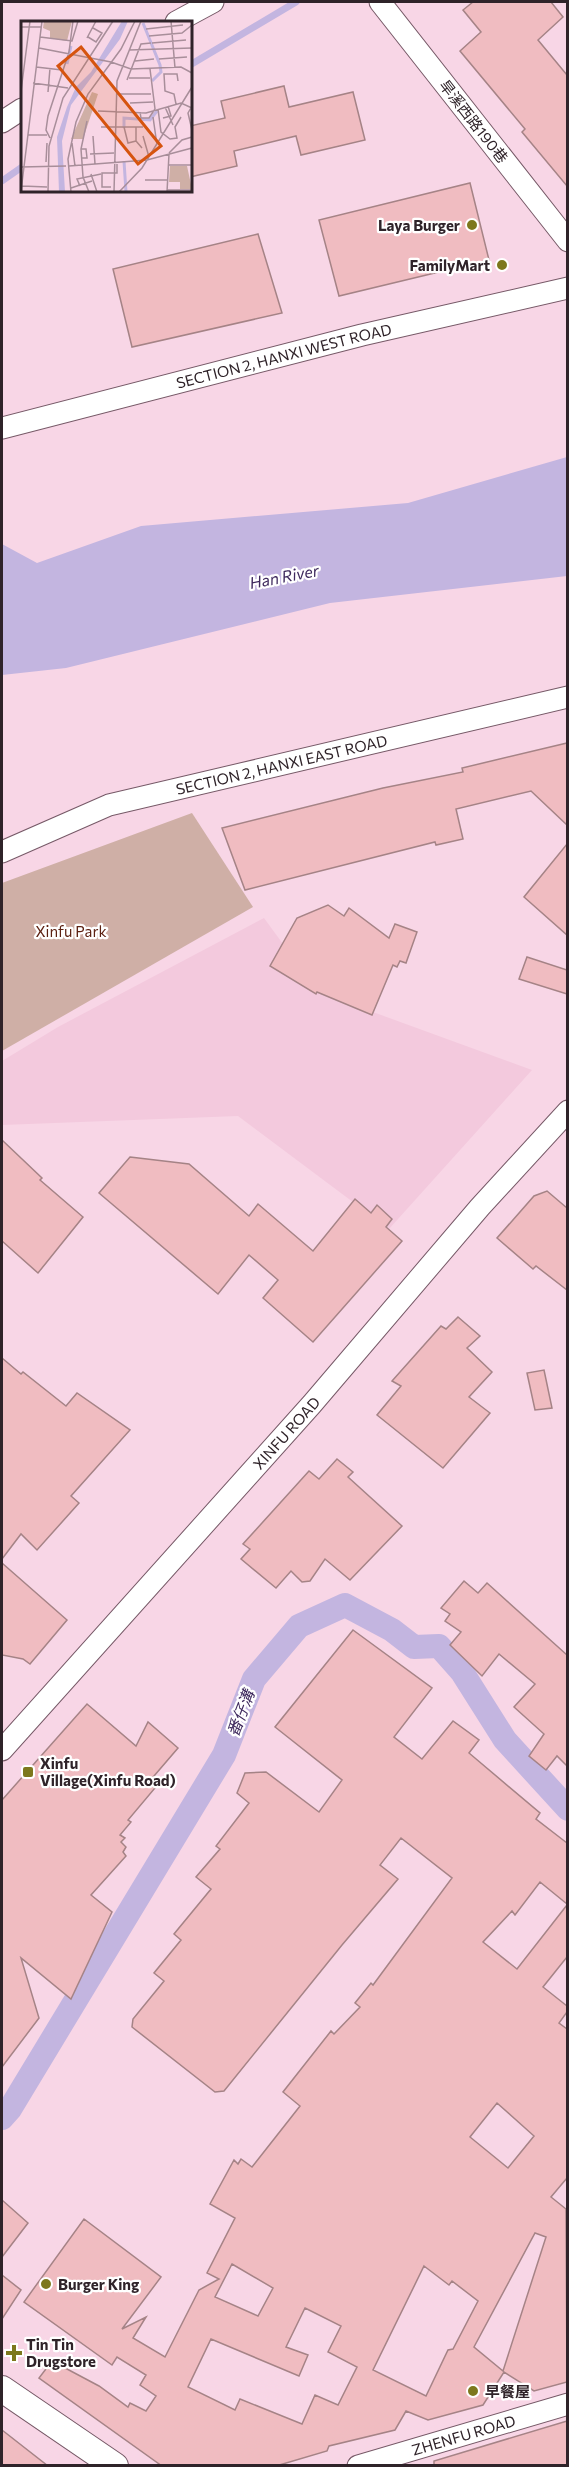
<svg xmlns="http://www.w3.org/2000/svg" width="569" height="2467" font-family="Commissioner,'Noto Sans TC',sans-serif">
  <rect width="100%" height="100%" fill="#f8d6e6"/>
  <polygon fill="#f3c9dd" points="264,918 318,992 532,1070 389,1229 238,1116 2,1125 2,1061 58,1027"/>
  <polygon fill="#cfafa6" points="192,813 253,907 2,1051 2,883"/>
  <polygon fill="#c3b5e0" points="567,457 567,576 330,603 66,668 2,675 2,544 37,563 141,526 408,503"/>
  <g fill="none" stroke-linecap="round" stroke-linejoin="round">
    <g stroke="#c3b5e0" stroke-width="7">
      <polyline points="190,65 296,2"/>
      <polyline points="2,181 22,167"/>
    </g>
    <polyline stroke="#c3b5e0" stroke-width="24" points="2,2118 10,2109 224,1755 254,1679 299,1626 345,1605 392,1630 414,1647 439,1646 462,1672 505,1740 568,1809"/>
  </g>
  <g fill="#f0bcc1" stroke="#a58386" stroke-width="1.5" fill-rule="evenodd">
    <polygon points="473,2 551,2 563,17 538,40 567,75 567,186 522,132 525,129 460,51 481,32 463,10"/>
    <polygon points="284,86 289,107 353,92 365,140 301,155 296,136 234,151 237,166 190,177 190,126 225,118 221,101"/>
    <polygon points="470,183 489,260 339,296 319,220"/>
    <polygon points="258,234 282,313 132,347 113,269"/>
    <polygon points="567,743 567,825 531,791 456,809 463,839 436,845 435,842 245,890 222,828 383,788 463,772 462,768"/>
    <polygon points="567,844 567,935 524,897"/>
    <polygon points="328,905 344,916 349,908 389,938 395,924 417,932 406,963 400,961 397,967 393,965 372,1015 317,992 316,994 270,966 297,918"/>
    <polygon points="527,957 567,970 567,994 519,979"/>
    <polygon points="2,1140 42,1178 40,1180 83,1217 38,1273 2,1241"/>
    <polygon points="130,1157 189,1164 249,1216 258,1204 313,1251 355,1199 371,1213 377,1205 392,1219 386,1227 402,1241 313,1342 263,1298 278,1280 249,1255 218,1294 99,1193"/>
    <polygon points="547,1191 567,1208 567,1290 536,1266 533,1269 497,1238 534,1196"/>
    <polygon points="458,1317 480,1336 467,1348 492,1372 469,1397 490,1413 443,1468 377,1415 401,1386 392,1381 441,1326 446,1329"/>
    <polygon points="2,1358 21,1374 23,1372 66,1406 77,1393 130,1430 71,1496 79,1503 37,1550 21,1534 2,1559"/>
    <polygon points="544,1370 552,1408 535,1410 527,1373"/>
    <polygon points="337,1459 353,1472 348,1477 402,1526 350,1580 325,1559 310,1581 302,1582 291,1571 276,1588 241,1559 250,1549 243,1544 309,1471 319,1479"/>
    <polygon points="2,1563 67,1620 30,1664 23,1659 2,1655"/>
    <polygon points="464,1581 478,1593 487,1583 567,1655 567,1766 557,1756 546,1770 529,1756 544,1734 514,1707 535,1684 499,1654 482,1676 450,1645 461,1632 445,1621 450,1614 441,1608"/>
    <path d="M353,1630l79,58 -38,49 28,22 31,-38 26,19 -10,13 71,60 -4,6 31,24v61l-27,-22 -25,33 -3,-4 -29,31 34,27 50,-64v52l-24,30 24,19v6l-8,11 8,6v149l-16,19 15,12 1,173 -33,9 -30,-19 -21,33 -55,15 -22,-9 -11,19 -66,16 -2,5 -51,15h-114l-123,-88 13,-17 47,25 29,21 2,-4 16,8 10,-15 -16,-11 6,-10 -29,-18 -5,8 -88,-63 60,-83 77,58 -39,52 24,-12 -13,21 32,19 34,-67 20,-11 -12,-6 28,-55 -25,-14 24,-44 4,4 3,-5 11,8 48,-61 -17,-14 48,-61 3,3 26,-27 -5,-4 16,-20 2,2 79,-107 -51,-40 -21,27 18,14 -56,66 -118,146 -9,1 -83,-65 1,-8 31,-38 -10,-8 27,-33 -7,-6 37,-45 -15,-12 24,-28 -4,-3 33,-43 -12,-10 8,-20 21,-1 53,40 23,-32 -67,-53zM497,2103l37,33 -26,32 -38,-31zM535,2233l11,4 -43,134 -29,-24zM232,2264l41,24 -15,28 -43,-19zM424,2266l25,19 3,-4 26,20 -25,48 -5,1 -22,46 -53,-26zM305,2308l36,18 -13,26 29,15 -19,38 -23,-10 -13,29 -62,-25 -5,11 -47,-23 23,-48 88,37 9,-21 -22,-8z"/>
    <polygon points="87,1704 136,1746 148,1722 178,1748 148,1783 155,1788 128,1820 131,1822 120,1835 125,1838 121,1842 126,1847 123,1852 126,1856 91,1895 112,1912 71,1999 21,1958 39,2018 2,2067 2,1800"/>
    <polygon points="2,2200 28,2223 2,2257"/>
    <polygon points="2,2275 21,2290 2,2319"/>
    <polygon points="567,2421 567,2466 434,2466 434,2461"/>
    <polygon points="2,2430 48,2466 2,2466"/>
  </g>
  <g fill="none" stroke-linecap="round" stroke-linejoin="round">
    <defs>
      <g id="minor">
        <polyline points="380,2 568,241"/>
        <polyline points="176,22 213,2"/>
        <polyline points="2,122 22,109"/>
        <path id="s1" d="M2,428l360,-93 206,-47"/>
        <path id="s2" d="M2,852l107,-47 459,-108"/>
        <path id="s3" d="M2,1750l310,-346 168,-197 88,-96"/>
        <path id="s4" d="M358,2466l210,-62"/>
      </g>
      <polyline id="tertiary" points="2,2389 115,2466"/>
    </defs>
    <use href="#minor" stroke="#765967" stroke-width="23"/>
    <use href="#tertiary" stroke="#765967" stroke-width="28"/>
    <use href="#minor" stroke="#fff" stroke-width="21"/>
    <use href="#tertiary" stroke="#fff" stroke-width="26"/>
  </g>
  <g fill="#7d781d" stroke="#fff" stroke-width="2">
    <circle cx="472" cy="225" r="6"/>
    <circle cx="502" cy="265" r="6"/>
    <rect x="22" y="1766" width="12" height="12" rx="3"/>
    <circle cx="46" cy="2284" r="6"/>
    <path d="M11 2344h6v6h6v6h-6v6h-6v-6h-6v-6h6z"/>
    <circle cx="473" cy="2391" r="6"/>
  </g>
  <g text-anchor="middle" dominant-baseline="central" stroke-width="4.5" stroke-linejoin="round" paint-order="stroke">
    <g font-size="15" fill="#2f2329" stroke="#fff">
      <text transform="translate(474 121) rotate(52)">旱溪西路190巷</text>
      <text stroke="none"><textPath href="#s1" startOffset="291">SECTION 2, HANXI WEST ROAD</textPath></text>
      <text stroke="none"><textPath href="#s2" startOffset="294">SECTION 2, HANXI EAST ROAD</textPath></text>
      <text stroke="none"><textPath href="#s3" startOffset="426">XINFU ROAD</textPath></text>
      <text stroke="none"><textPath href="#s4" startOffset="110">ZHENFU ROAD</textPath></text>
    </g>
    <g font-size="15" font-weight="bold" fill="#2f2329" stroke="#fff" text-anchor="start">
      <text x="460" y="225" text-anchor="end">Laya Burger</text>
      <text x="490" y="265" text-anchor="end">FamilyMart</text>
      <text x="40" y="1763">Xinfu<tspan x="40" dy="17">Village(Xinfu Road)</tspan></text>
      <text x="58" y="2284">Burger King</text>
      <text x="26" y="2344">Tin Tin<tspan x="26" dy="17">Drugstore</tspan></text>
      <text x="485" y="2391">早餐屋</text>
    </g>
    <g font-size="15" fill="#5c2011" stroke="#fff">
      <text x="71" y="931">Xinfu Park</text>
    </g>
    <g font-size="16" font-style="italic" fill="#3e295d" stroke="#fff">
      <text transform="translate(284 576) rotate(-11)">Han River</text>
      <text transform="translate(240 1713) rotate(-69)">番仔溝</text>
    </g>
  </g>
  <g transform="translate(21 21)">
    <rect width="171" height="171" fill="#f8d6e6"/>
    <path d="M23,0h28l-5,20 -17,-3v-7l-7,-3zM71,71l6,2 -15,45h-12zM149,145h17l5,23h-12v-7h-11z" fill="#cfafa6"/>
    <path d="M101,0h6l-8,18 -49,66 -9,36 3,51h-6l-2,-55 10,-30 9,-20 15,-15z" fill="#c3b5e0"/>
    <path fill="none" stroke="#c3b5e0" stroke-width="3" d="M122,2l17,42 1,7 -9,9M46,43l4,-18M103,107v-10l26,2 7,-9M103,140l2,31"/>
    <path fill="none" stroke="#a88e9a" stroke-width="1.5" d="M150,0l4,47M0,6h20M125,8l37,-4M128,15l33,-3 10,-8M19,16l32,4 6,-20M67,16l8,5 6,-9 -9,-5M66,17l9,-17M131,22l34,-3M18,27l72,14 20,7 50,-2 11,6M108,29l63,-2M138,38l28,-2M114,40l19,-2M15,46l26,3M129,48l5,40M108,57h21M106,59l14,-36 10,-1M12,62l35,5M0,70l9,-70M27,71l2,-24M95,73h35M109,82l23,-1M155,83l-2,-10 -9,-3 -1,-17h13l1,7M171,85l-4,7 4,17M144,86l8,18M137,88l3,23 9,7 7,-1 -2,-11 6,-10M77,90l48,2 35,-10 11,5M119,91l1,6h8l6,-9M132,96l4,28M142,97l8,-2 -3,-10M66,100l-6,28 2,28 6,15M80,106h42M103,106l4,16 8,-2M115,106v14l6,7M7,114h19M72,115l2,28M122,115l6,21M29,117l-4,-8 2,-14 21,-64 4,-31M51,122l3,23M60,128h5l1,9h-5M148,132l13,-13 10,-3M69,133l24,-1M25,141l1,-19M147,144h24M48,145l78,-6 45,-12M0,146l45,-1M70,153l6,18M124,159h22M1,165l25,1M59,165l-3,-7 24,-5M90,166h-9v-14h15v-11M50,167l21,-7M146,169h25M0,170l21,-170M27,171l1,-46 14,-48 50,-77M50,171l-3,-33 8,-37 12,-28 33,-45 14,-28M93,171l3,-111 24,-60M98,171l23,-24 50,-81M146,171l2,-38"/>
    <path fill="#d6540f" fill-opacity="0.15" stroke="#d6540f" stroke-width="3" d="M60,26l80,99 -23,18 -80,-98z"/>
    <rect width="171" height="171" fill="none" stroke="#2f2329" stroke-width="3"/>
  </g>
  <rect width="569" height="2467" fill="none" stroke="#2f2329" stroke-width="6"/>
</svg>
